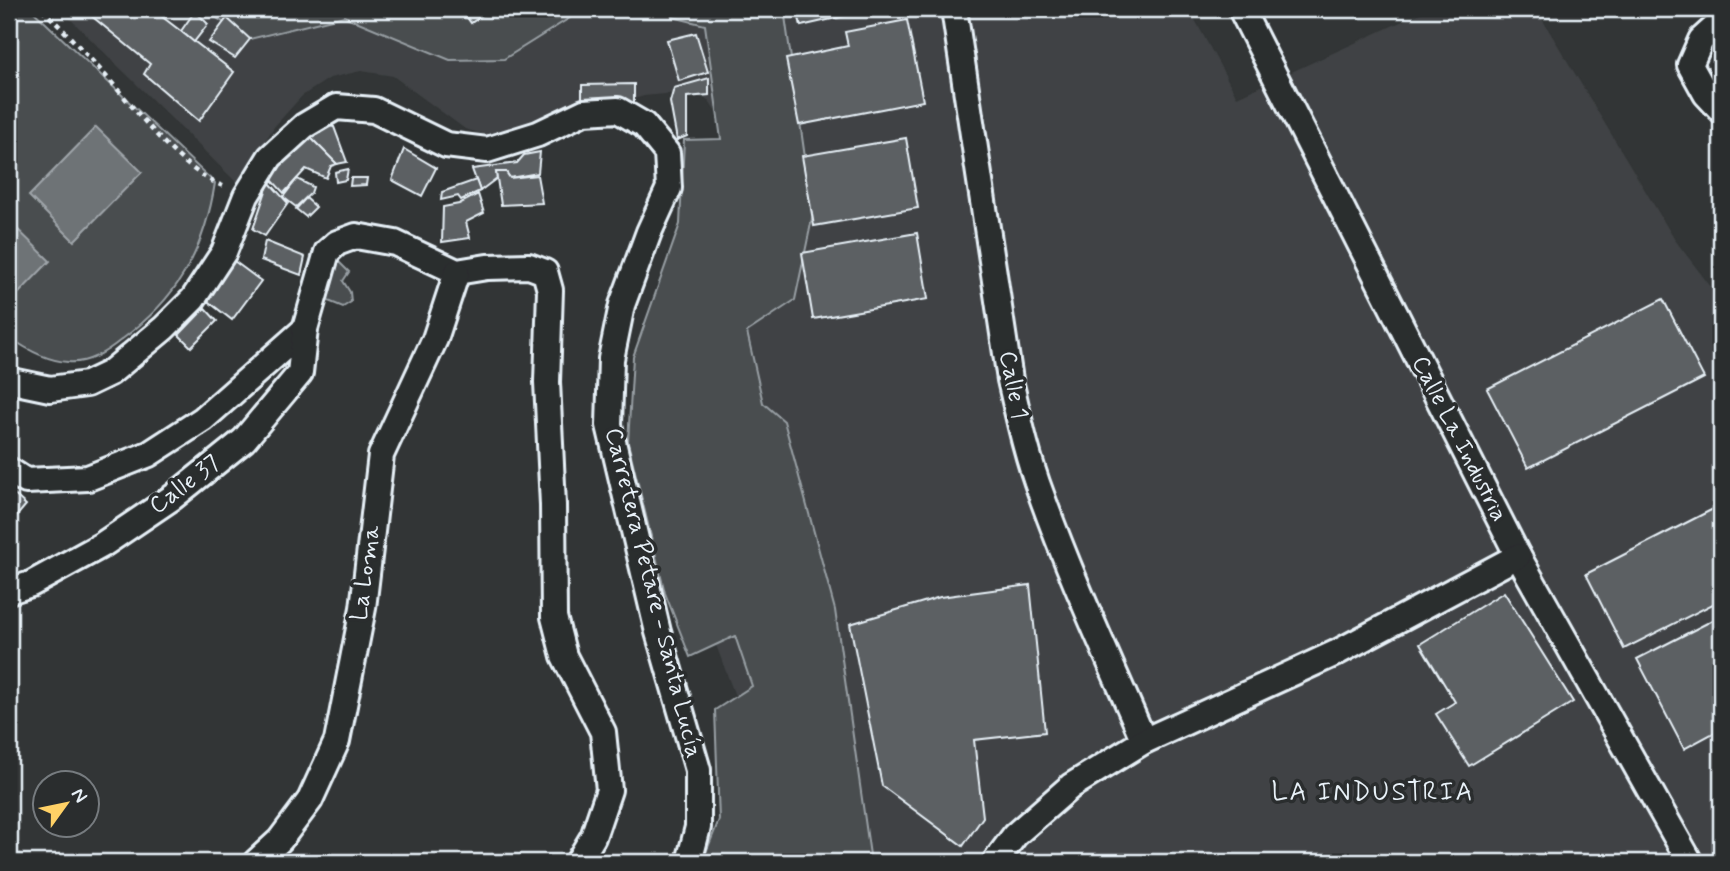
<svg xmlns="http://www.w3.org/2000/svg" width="1730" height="871" font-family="Mynerve,sans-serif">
  <rect width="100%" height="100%" fill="#323536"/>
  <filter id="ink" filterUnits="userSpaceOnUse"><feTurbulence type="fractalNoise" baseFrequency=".0143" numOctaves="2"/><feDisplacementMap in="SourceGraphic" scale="14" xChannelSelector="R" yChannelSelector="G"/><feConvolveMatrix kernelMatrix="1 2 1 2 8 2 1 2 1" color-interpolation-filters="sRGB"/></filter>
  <g filter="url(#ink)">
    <polygon fill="#3f4244" points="60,9 1189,9 1237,97 1429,9 1536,9 1675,240 1721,300 1721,862 732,862 738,704 716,645 730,200 723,123 708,100 685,92 644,96 527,132 497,138 465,129 393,76 361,71 330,78 302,96 274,127 238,184"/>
    <g fill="#494d4f" stroke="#989fa4" stroke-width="2">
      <path d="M9,9h22l184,174c-11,69 -38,116 -94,157 -15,12 -33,24 -53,22 -21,-1 -42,-13 -59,-25z"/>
      <polygon points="176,9 584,9 504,59 450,60 344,16 250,39 215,17 181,13"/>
      <polygon points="667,9 784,9 813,214 795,300 747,332 763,403 784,421 835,610 871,862 702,862 719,820 715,710 752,686 735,636 690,657 665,593 628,443 633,357 680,224 684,140 721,139 705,25 673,17"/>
      <polygon points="327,254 338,261 349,272 343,281 350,292 351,302 343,307 321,298"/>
    </g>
    <g fill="#6e7376" stroke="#9fa5aa" stroke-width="2">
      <polygon points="96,127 142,172 74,241 29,196"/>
      <polygon points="9,221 50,261 14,298 9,293"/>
    </g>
    <g fill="#5c6063" stroke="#e8f1f8" stroke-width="2">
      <polygon points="83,9 152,9 234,72 199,121 144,74 150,64"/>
      <polygon points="461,9 491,9 471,23"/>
      <polygon points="797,9 876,9 801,26"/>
      <polygon points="195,11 208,24 194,42 181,31"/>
      <polygon points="227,18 250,39 235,58 209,42"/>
      <polygon points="907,20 923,101 799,125 786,59 848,46 845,32"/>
      <polygon points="696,33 708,72 679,81 667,40"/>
      <polygon points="709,78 709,95 687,97 687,136 677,140 670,102 674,88"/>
      <polygon points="634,84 634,113 582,113 582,85"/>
      <polygon points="323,125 334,127 347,162 337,164 307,134"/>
      <polygon points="307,134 337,164 331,166 326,178 306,169 284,193 270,178"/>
      <polygon points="906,138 918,208 814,226 802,156"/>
      <polygon points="404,149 436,168 422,196 392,180"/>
      <polygon points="540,152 538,173 510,178 506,172 496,172 497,178 480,191 472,169 517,163 524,155"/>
      <polygon points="348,169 346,180 336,182 335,172"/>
      <polygon points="496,172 506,172 510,178 537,175 542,203 501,205"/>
      <polygon points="351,178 367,178 366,185 350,186"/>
      <polygon points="297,179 313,187 311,193 296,207 283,197"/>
      <polygon points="476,180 480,191 461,200 458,196 441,200 442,192"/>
      <polygon points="269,182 288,203 265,236 253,229"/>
      <polygon points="478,194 484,213 466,222 470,238 442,242 443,207 459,204"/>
      <polygon points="306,198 316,207 306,217 296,209"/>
      <polygon points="917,233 928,299 813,319 802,253"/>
      <polygon points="265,241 305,257 301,275 261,260"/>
      <polygon points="234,261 261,281 232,320 205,299"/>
      <polygon points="1663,299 1704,378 1528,468 1487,389"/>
      <polygon points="205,308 217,321 191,347 179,335"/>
      <polygon points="9,490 26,505 9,525"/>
      <polygon points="1721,505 1721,600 1624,649 1586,574"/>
      <polygon points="1030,585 1045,732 974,740 983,817 963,846 882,786 850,624 940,597"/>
      <polygon points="1504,592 1573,702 1469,766 1436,714 1455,702 1420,644"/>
      <polygon points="1721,616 1721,729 1684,749 1637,659"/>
    </g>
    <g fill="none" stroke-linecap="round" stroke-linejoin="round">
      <defs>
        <g id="street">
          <path d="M954,9l56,371c9,39 17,77 31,114 30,84 68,165 103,247"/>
          <polyline points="1241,9 1518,556 1690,862"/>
          <polyline points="1721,22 1701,40 1690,65 1706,94 1721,110"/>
          <polyline points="9,378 12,381 50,389 87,384 110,373 164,328 193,299 224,252 246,196 270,157 304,126 336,107 374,110 446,145 487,150 538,134 584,112 618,110 644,125 667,153 669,188 649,232 622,305 611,359 609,425 658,632 698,770 698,827 689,862"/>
          <polyline points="9,470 26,481 88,478 149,454 203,419 305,329"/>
          <polyline points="9,591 31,584 102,545 173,497 244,440 300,373 305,329 327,252 337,243 356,236 395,243 457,272 487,267 529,266 545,272 550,290 547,382 553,505 554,617 564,656 603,732 609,790 593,837 578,862"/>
          <polyline points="256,862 280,840 310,800 337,741 363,608 381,455 435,339 457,272"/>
          <polyline points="995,862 1015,835 1071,786 1144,741 1336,653 1518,556"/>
        </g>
      </defs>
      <use href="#street" stroke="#e8f1f8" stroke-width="30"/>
      <path stroke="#e8f1f8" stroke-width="4.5" stroke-dasharray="5 5" stroke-linecap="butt" d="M42,9c25,24 48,49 71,75 30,34 66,85 110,102"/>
      <use href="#street" stroke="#2a2d2e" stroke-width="24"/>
    </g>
  </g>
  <g text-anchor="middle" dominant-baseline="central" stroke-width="7" stroke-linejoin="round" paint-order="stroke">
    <g font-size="24" fill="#e8f1f8" stroke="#2a2d2e">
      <text transform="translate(1013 385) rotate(79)">Calle 1</text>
      <text transform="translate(1459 439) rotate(63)">Calle La Industria</text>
      <text transform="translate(185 485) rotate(-37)">Calle 37</text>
      <text transform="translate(366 573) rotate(-82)">La Loma</text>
      <text transform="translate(653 593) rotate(76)">Carretera Petare - Santa Lucía</text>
    </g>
    <g font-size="26" letter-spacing="2" fill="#e8f1f8" stroke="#2a2d2e">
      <text x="1373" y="793">LA INDUSTRIA</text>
    </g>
  </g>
  <rect width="1730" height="871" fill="none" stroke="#2a2d2e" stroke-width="35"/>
  <rect x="18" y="18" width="1695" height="836" fill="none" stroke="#e8f1f8" stroke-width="2.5" filter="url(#ink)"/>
  <g transform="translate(66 804) rotate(57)"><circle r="33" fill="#2a2d2e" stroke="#767b7f" stroke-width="2"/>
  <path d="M0-5L12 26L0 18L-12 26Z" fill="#ffd166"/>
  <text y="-10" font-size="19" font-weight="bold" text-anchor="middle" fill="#e8f1f8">N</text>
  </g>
</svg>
